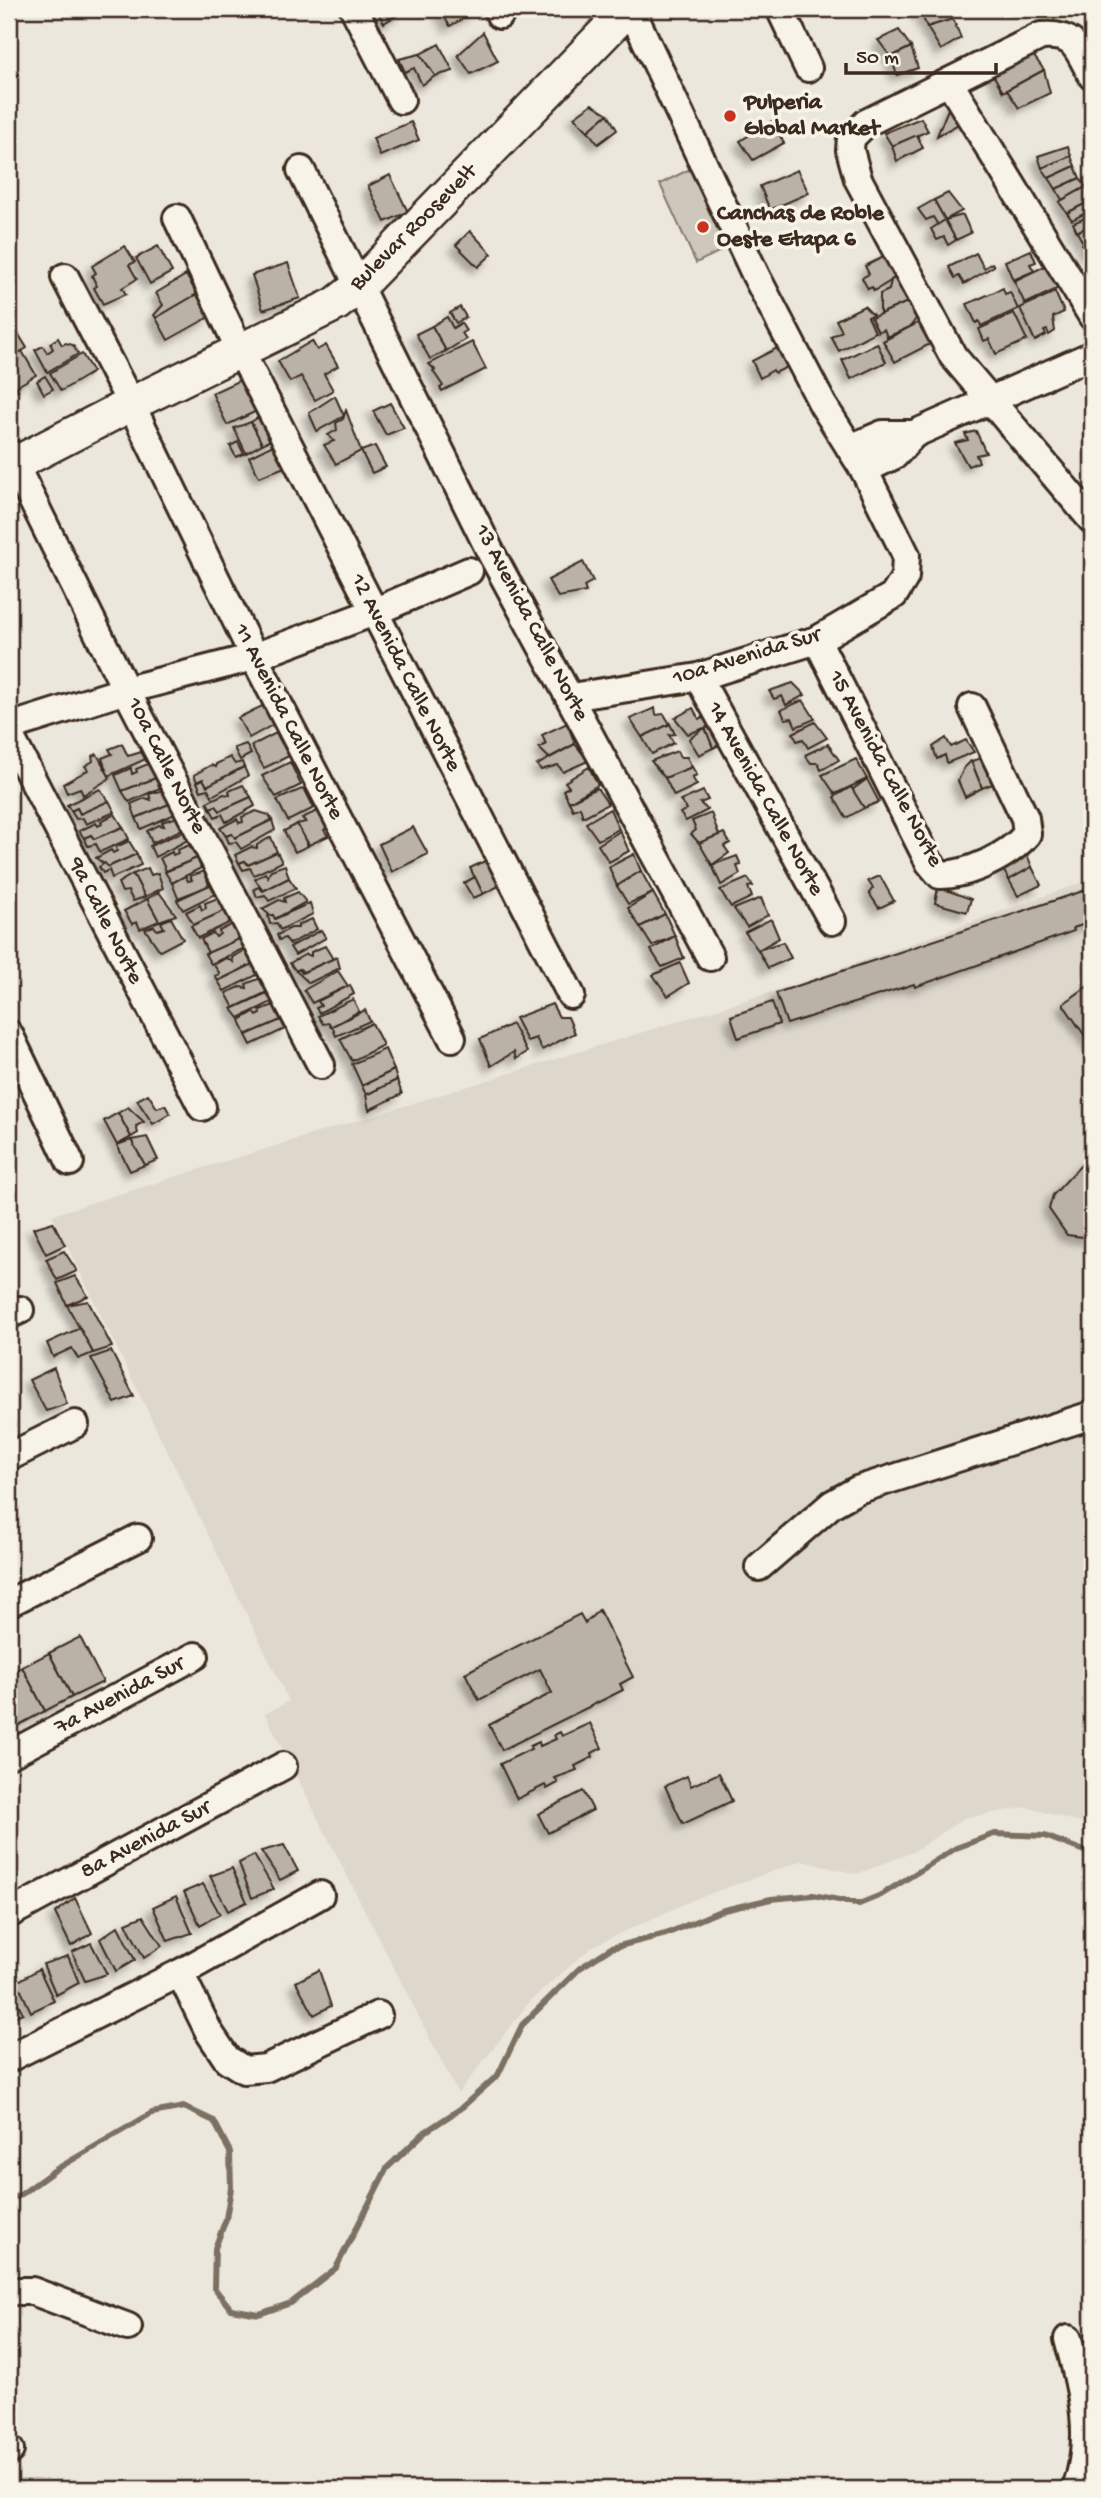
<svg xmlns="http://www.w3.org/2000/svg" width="1101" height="2498" font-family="'Gochi Hand',sans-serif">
  <defs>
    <filter id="shadow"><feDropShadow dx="-6" dy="6" stdDeviation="3.5" flood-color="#0004"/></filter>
  </defs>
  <rect width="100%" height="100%" fill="#ece7dc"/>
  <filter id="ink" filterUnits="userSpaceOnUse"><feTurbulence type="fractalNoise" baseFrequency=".0143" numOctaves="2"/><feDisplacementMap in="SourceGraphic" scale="14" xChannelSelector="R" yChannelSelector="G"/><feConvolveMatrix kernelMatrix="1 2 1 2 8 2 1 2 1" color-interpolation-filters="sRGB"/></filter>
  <g filter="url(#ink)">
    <polygon fill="#ddd7cc" points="1092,879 1092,1826 1027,1807 964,1818 913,1852 857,1874 801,1861 695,1899 593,1946 530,2001 458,2094 265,1714 289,1701 52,1215 798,984"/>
    <polygon fill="#cec8bc" stroke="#84796d" stroke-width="2" points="702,163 733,245 696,263 660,184"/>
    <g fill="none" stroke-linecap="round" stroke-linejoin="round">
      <polyline stroke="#7c7064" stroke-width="6" points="9,2198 19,2196 55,2170 152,2113 184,2107 214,2121 230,2152 231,2188 226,2219 215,2248 214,2288 231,2309 259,2314 291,2303 336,2268 387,2168 425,2132 460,2109 498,2075 522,2025 580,1968 611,1948 666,1934 720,1911 771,1899 813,1895 859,1904 881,1895 956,1848 994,1834 1045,1836 1092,1854"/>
    </g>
    <g fill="#bab2a7" stroke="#3b2a1e" stroke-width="2" filter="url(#shadow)">
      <polygon points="376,9 400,9 402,12 384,23"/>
      <polygon points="439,9 474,9 475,12 450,26"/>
      <polygon points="919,9 946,9 953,19 927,27"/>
      <polygon points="953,19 961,38 941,50 927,27"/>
      <polygon points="899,30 911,47 891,57 878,40"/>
      <polygon points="483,32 498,61 471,74 458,55"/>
      <polygon points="439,44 453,71 435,76 420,54"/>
      <polygon points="911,47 918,68 897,75 891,57"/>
      <polygon points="1028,48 1044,70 1003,92 991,71"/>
      <polygon points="420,54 435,76 422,85 414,68 405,72 399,59"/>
      <polygon points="1044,70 1050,93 1019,108 1007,90"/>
      <polygon points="952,99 966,120 937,136"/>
      <polygon points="592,104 608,114 588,131 574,117"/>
      <polygon points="608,114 617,130 598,144 588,131"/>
      <polygon points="921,118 928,131 892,146 884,133"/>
      <polygon points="772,121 784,143 753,160 740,141"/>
      <polygon points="411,122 419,140 380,156 373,138"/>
      <polygon points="917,135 923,148 897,161 892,146"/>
      <polygon points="1068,146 1071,156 1042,168 1038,156"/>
      <polygon points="1071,156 1075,166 1049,178 1042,168"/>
      <polygon points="1075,166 1080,178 1056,189 1049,178"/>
      <polygon points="797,170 809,193 770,210 760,186"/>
      <polygon points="390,175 408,212 385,222 368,186"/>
      <polygon points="1080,178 1086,187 1062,200 1056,189"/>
      <polygon points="1086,187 1092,200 1067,213 1059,202"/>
      <polygon points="948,193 962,211 945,220 934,200"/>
      <polygon points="934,200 945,220 938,225 933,217 926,220 918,209"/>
      <polygon points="1092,200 1092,210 1072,220 1067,213"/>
      <polygon points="963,215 971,233 956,240 945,220"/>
      <polygon points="1092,215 1092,224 1077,232 1073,223"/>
      <polygon points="945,220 956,240 948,245 944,237 937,240 931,229"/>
      <polygon points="1092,224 1092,236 1082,241 1077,232"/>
      <polygon points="470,231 492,254 478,267 456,245"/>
      <polygon points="1092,239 1092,253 1088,255 1082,244"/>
      <polygon points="125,246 135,262 129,265 137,279 122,288 126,294 103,304 94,288 97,286 92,276 96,273 92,266"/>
      <polygon points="158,246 172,272 150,284 136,258"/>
      <polygon points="1031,250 1036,262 1030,264 1034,271 1013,280 1005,261"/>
      <polygon points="894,252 897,277 874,291 872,287 868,289 862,278 869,274 865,266"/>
      <polygon points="976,253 984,268 992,263 994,266 964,284 959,276 955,278 949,267"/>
      <polygon points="288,263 300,298 263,310 252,275"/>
      <polygon points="1049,264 1061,287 1025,304 1014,281"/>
      <polygon points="186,275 197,294 156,318 154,315 163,305 156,293"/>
      <polygon points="897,277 899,284 906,282 910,301 880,314 880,294 889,290 891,280"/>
      <polygon points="1003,288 1005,294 1010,292 1018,309 981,326 979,321 976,323 967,304"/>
      <polygon points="1055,292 1064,312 1053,317 1055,331 1049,335 1047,330 1044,331 1046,335 1035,341 1020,308"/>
      <polygon points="197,294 211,316 168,340 156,318"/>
      <polygon points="910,301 918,316 910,327 887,337 884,329 878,332 871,318"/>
      <polygon points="864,306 873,315 868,317 875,332 839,351 831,337 842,331 836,320"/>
      <polygon points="460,307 466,317 456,323 450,313"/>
      <polygon points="1014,313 1027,340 996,354 989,339 984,341 979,329"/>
      <polygon points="447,317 453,328 461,323 466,331 462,333 466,339 446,351 432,326"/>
      <polygon points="927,318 934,342 895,362 883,341"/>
      <polygon points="13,325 27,348 9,359 9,327"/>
      <polygon points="432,326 446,351 430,359 416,334"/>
      <polygon points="58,338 62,345 66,343 73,345 78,354 47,372 35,350 43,346 47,353 53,349 50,343"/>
      <polygon points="312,341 317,350 326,345 338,366 324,374 333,390 315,400 301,376 290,382 278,361"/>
      <polygon points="472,342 486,369 442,391 440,388 443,386 433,371 435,370 429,364"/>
      <polygon points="877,343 886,362 851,379 842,360"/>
      <polygon points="781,346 791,365 775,373 773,370 760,378 752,361"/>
      <polygon points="22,351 36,375 16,387 18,390 9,395 9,359"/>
      <polygon points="82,354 93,372 61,391 50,373"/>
      <polygon points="45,376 53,389 44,394 37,381"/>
      <polygon points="242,379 259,410 227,425 212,393"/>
      <polygon points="335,396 344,416 317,431 309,413"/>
      <polygon points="390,403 404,428 386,435 373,411"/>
      <polygon points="346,410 361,451 336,464 324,445 334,441 328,435 337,430 336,423 343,419"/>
      <polygon points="260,416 276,438 262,444 251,422"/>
      <polygon points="251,422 262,444 246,453 234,428"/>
      <polygon points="976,431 986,453 976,455 979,462 968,466 955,443 968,440 965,434"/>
      <polygon points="238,442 244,454 236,457 230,446"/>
      <polygon points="275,444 290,465 259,477 249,457"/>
      <polygon points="375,446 386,467 372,473 361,451"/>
      <polygon points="583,562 593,581 584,586 586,592 558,597 548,580"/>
      <polygon points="793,683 805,695 786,705 782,696 774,699 769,691"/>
      <polygon points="803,700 815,719 796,727 792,718 785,719 781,710"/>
      <polygon points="264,705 276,723 249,738 238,718"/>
      <polygon points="655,708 656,715 664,714 670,724 642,737 630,719"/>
      <polygon points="693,708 699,719 705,716 710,726 688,734 675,718"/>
      <polygon points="815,722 827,738 808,748 803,739 797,741 793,733"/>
      <polygon points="567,723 575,744 549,758 539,748 546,744 542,735"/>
      <polygon points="670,724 675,734 669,735 674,743 652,754 642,737"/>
      <polygon points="714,727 721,744 713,748 705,728"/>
      <polygon points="705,728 713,748 699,755 689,739"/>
      <polygon points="276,733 289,756 264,768 251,746"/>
      <polygon points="946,738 951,747 966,740 974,752 947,763 945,755 937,759 933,747"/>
      <polygon points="122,744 128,756 145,751 148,758 108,776 102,758 112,754 109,749"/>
      <polygon points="246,744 251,754 240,760 234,748"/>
      <polygon points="575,744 588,761 563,772 558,765 541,770 537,765"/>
      <polygon points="828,744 839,760 821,770 818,763 811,763 805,755"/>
      <polygon points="677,751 680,757 687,757 692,767 665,778 651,761"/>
      <polygon points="97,754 110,778 83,795 80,788 67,793 63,784 88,770 85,766 93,761 92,756"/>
      <polygon points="230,757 235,764 242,762 244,767 207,786 203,779 197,782 194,775 211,765 216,767 216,764"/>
      <polygon points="986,757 998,782 982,788 971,761"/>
      <polygon points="856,759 867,779 835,794 822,775"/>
      <polygon points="971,761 982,788 965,797 958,781 964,768"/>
      <polygon points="290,762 301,785 276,797 262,776"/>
      <polygon points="150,763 156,778 122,791 115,775 131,768 132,774 137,772 136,769"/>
      <polygon points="244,767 248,776 212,796 208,789 201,791 197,782 203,779 207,786"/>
      <polygon points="589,767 598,785 569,802 563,790 569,787 565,782"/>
      <polygon points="692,767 697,775 692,777 697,785 674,796 665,778"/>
      <polygon points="156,778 160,788 129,802 122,791"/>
      <polygon points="867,779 879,802 864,808 852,790"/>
      <polygon points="243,785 251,797 220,811 216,806 210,808 207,802 224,794 230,795 229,791"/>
      <polygon points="851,787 864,808 846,818 834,797"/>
      <polygon points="304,788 314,808 288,821 277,800"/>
      <polygon points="597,788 608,804 583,817 580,807 573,810 569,802"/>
      <polygon points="100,789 109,801 80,814 77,808 71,811 67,805"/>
      <polygon points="164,790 169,804 136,818 131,804 145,798 151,800 149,794"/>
      <polygon points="703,791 708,800 700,803 708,810 686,821 680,813 687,809 680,801"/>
      <polygon points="251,797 255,806 226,822 222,814 215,817 210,808 216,806 220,811"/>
      <polygon points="109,801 115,812 86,824 83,818 76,819 71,811 77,808 80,814"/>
      <polygon points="169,804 175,814 141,829 136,818"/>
      <polygon points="610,809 619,829 598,840 586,823"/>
      <polygon points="256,811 269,815 272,820 235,838 232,834 226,836 220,828 237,819 239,823 243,822 242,817"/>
      <polygon points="317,811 328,827 324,830 328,836 309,845 297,824 306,822 302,818"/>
      <polygon points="711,813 719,835 699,843 691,834 696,830 692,821"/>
      <polygon points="115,814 123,827 94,839 91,835 84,838 79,831 96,823 98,826 102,824 101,821"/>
      <polygon points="177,817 183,829 152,843 147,831 159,825 164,826 162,822"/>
      <polygon points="272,820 275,830 241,849 236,842 229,843 226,836 232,834 235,838"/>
      <polygon points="297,824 308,846 295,852 284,831"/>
      <polygon points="123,827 129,839 100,852 96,844 88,846 84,838 91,835 94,839"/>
      <polygon points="413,827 428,854 392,872 379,844"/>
      <polygon points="184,831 188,840 155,857 150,846"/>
      <polygon points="620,831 629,851 609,862 598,845"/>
      <polygon points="724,833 730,843 724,846 729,853 712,865 699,843"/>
      <polygon points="271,837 277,852 248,865 245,861 239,863 235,855 251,847 257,848 257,845"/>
      <polygon points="129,841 137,854 108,867 96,858 111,850 113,853 117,851 116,847"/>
      <polygon points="189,845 197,858 166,871 160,858 172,852 173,855 178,853 177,850"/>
      <polygon points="277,852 282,862 254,875 250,868 243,870 239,863 245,861 248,865"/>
      <polygon points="1026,852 1032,867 1009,880 1001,866"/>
      <polygon points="137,854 141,865 112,878 109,870 103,873 99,867 105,863 108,867"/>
      <polygon points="634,854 641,871 617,886 609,867"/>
      <polygon points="737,856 741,865 737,866 740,874 721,885 712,865"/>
      <polygon points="197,858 201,868 172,883 165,872"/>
      <polygon points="487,860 501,885 483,894 470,868"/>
      <polygon points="285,865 289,878 263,891 255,879 265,873 268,877 271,870"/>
      <polygon points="1032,867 1041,885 1018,896 1009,880"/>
      <polygon points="148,868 151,875 158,873 163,888 145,897 133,874"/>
      <polygon points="205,871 209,886 178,898 172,883 185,876 188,881 192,880 190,876"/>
      <polygon points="641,871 653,893 628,904 617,886"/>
      <polygon points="133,874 145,897 133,901 128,891 122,892 118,883"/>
      <polygon points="880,876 894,901 879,908 869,893 873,888 868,881"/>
      <polygon points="475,877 483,894 473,898 464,883"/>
      <polygon points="289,878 296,888 269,901 265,895 257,897 254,889 259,887 263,891"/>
      <polygon points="748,878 753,886 748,887 752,897 731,907 720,890"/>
      <polygon points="212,884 215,894 183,910 177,900"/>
      <polygon points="938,887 971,899 967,912 935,903"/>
      <polygon points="1092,888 1092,922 1073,928 1074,931 915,987 914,984 787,1024 776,993"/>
      <polygon points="159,892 176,915 159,921 147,899"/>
      <polygon points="298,892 306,902 275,919 262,909 279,900 285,902 284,898"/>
      <polygon points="653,893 665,914 640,927 628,908"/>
      <polygon points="220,897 226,910 194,925 186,912 200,905 202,910 206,908 205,903"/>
      <polygon points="761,898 768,915 747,927 734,909"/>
      <polygon points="147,899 159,921 140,929 137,922 132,924 124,911"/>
      <polygon points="310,903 313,914 280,930 277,923 270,924 268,916 273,915 275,919"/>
      <polygon points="226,910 231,922 198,938 191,926"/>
      <polygon points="665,914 675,936 652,946 640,927"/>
      <polygon points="171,918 183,939 160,951 145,929 154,926 157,930 164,928 161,922"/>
      <polygon points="312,919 317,929 290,944 285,938 279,940 277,935 291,928 298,928 298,925"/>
      <polygon points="771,919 779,938 758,950 745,932"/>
      <polygon points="233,924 239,939 208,953 201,939 213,933 216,937 220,934 219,931"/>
      <polygon points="321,930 326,938 295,955 290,947"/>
      <polygon points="675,936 684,958 662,967 651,950"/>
      <polygon points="239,939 245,948 211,964 205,954"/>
      <polygon points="783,942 791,958 768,968 758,950"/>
      <polygon points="325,946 333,959 303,972 300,969 296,971 290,963 306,954 311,956 311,952"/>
      <polygon points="248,949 257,962 218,981 215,976 220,974 214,965 226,958 233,962 232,957"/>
      <polygon points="337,957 340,968 309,983 296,971 299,969 302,973"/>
      <polygon points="680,963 689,983 668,996 653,975"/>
      <polygon points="253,964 257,975 224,991 218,981"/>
      <polygon points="338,971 348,986 312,1003 304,990"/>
      <polygon points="263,977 271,990 234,1008 226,993 240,987 247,988 246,984"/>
      <polygon points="1092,983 1092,1046 1063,1004"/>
      <polygon points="350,985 354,994 319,1013 316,1008 321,1006 318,1001"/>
      <polygon points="267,993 274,1001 239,1018 232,1009"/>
      <polygon points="353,999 359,1011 331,1027 329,1023 323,1024 318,1016"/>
      <polygon points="772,1002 779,1024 738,1038 731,1016"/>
      <polygon points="552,1004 559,1017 568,1017 575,1033 542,1050 536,1038 527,1041 515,1018"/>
      <polygon points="274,1005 281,1020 246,1035 240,1020 254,1012 257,1016 261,1014 260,1010"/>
      <polygon points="365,1010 370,1021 336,1036 332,1026"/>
      <polygon points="281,1020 285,1029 251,1045 246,1035"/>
      <polygon points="372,1023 383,1045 352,1061 340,1039"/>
      <polygon points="512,1024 527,1052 516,1059 514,1052 491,1066 480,1039"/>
      <polygon points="385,1049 394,1070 362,1086 352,1064"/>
      <polygon points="394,1070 397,1080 366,1095 362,1086"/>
      <polygon points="397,1080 402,1094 369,1110 366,1095"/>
      <polygon points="148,1094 157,1108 165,1105 170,1114 153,1124 137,1100"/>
      <polygon points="128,1107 144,1122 136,1126 138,1133 131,1137 118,1113"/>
      <polygon points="118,1113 131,1137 117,1145 104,1121"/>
      <polygon points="147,1137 158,1160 145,1165 131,1140"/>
      <polygon points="131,1140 145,1165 130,1171 117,1145"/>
      <polygon points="1092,1158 1092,1238 1067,1235 1049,1209 1053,1195 1083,1163"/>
      <polygon points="53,1222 65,1245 46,1254 33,1228"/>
      <polygon points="64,1251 77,1271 57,1280 46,1259"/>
      <polygon points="75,1276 88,1296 67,1305 57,1283"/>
      <polygon points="88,1301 112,1347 93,1353 67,1305"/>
      <polygon points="80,1328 93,1353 78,1359 72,1348 53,1357 47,1343"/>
      <polygon points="111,1351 134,1396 115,1403 91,1358"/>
      <polygon points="54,1368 67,1404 46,1411 29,1380"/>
      <polygon points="599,1610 633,1677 620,1684 623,1690 502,1750 489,1725 552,1693 540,1669 479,1700 465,1673 580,1614 585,1623"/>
      <polygon points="80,1637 103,1682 72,1697 49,1653"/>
      <polygon points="49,1653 72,1697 45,1711 22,1667"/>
      <polygon points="22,1667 45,1711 19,1725 9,1707 9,1674"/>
      <polygon points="9,1707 19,1725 9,1730"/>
      <polygon points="590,1723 602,1748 592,1753 593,1757 575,1766 577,1770 555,1778 558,1783 547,1789 545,1785 517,1799 500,1764 531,1749 530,1746 539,1742 540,1746 556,1739 554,1735 560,1732 562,1736"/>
      <polygon points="719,1773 732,1801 683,1824 665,1786 687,1776 691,1786"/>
      <polygon points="583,1791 593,1810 548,1833 538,1814"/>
      <polygon points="284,1845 298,1871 280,1880 261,1851"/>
      <polygon points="254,1855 274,1889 252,1898 239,1863"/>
      <polygon points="232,1868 247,1902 228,1911 210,1876"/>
      <polygon points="203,1884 220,1914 200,1925 184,1892"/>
      <polygon points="176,1896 192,1933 168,1941 153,1907"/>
      <polygon points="75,1898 92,1933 71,1946 55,1913"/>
      <polygon points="143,1916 162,1946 144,1958 126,1923"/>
      <polygon points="118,1926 135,1960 116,1971 100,1939"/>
      <polygon points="91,1943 107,1974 85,1981 72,1952"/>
      <polygon points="68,1956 79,1983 56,1995 43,1964"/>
      <polygon points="39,1969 54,2001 31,2012 17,1982"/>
      <polygon points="319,1970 331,2006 314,2015 296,1982"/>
      <polygon points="9,1986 23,2013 9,2019"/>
    </g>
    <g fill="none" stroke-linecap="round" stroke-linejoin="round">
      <defs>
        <g id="minor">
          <polyline points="354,9 401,100"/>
          <polyline points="497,9 500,15"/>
          <polyline points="780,9 808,68"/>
          <path d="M1092,76c-15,-27 -16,-43 -51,-40l-175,87 -15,15 -1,12 8,29 95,177 139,164"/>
          <polyline points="949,82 1092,316"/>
          <polyline points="301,170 491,553 710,957"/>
          <polyline points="177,218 240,350 571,995"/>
          <polyline points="65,277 131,404 254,657 452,1038"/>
          <polyline points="850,448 883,434 914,434 1092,355"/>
          <polyline points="9,453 126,690 321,1065"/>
          <polyline points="864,470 895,455 914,434"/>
          <path d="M817,640l112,222 11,13c28,0 69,-19 87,-41l-2,-16 -53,-111"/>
          <polyline points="698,677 832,921"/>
          <polyline points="571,697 698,677 817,640 894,595 905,577 906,555 864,470 823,405 756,276 631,9"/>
          <polyline points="9,727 126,690 254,657 374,612 469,571"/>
          <polyline points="9,734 202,1107"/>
          <polyline points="9,1034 70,1162"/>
          <polyline points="9,1315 20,1310"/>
          <polyline points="9,1457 75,1424"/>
          <polyline points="759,1567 832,1504 857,1490 1092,1415"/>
          <polyline points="9,1603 138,1538"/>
          <polyline points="9,1755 195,1656"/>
          <polyline points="9,1914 283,1766"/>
          <polyline points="180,1973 209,2032 227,2059 244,2070 266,2068 378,2015"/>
          <polyline points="9,2058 180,1973 320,1895"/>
          <polyline points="9,2291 32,2291 128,2327"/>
          <path d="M1068,2339c14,51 26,99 8,150"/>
          <polyline points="9,2450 10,2450"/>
        </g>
        <polyline id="major" points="9,467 131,404 336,304 359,286 628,9"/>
      </defs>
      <use href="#minor" stroke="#3b2a1e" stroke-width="32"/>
      <use href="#major" stroke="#3b2a1e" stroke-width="38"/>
      <use href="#minor" stroke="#f7f3e8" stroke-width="26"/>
      <use href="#major" stroke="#f7f3e8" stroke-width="33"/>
    </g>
  </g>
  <g fill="#c8321e" stroke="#f7f3e8" stroke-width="2.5">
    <circle cx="730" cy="116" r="7"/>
    <circle cx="703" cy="227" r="7"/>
  </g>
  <g text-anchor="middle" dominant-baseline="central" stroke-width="7" stroke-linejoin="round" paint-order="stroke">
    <g font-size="23" font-weight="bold" fill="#3b2a1e" stroke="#f7f3e8" text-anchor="start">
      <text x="744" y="103">Pulperia<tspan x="744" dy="26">Global Market</tspan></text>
      <text x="717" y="214">Canchas de Roble<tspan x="717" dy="26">Oeste Etapa 6</tspan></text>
    </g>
    <g font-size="23" fill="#3b2a1e" stroke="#f7f3e8">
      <text transform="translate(414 228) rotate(-45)">Bulevar Roosevelt</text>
      <text transform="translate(531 623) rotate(62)">13 Avenida Calle Norte</text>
      <text transform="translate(747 657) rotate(-17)">10a Avenida Sur</text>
      <text transform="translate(405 673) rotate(63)">12 Avenida Calle Norte</text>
      <text transform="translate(288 722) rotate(63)">11 Avenida Calle Norte</text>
      <text transform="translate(166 766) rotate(63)">10a Calle Norte</text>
      <text transform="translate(885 769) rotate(62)">15 Avenida Calle Norte</text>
      <text transform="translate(765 799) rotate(61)">14 Avenida Calle Norte</text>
      <text transform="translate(105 921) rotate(63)">9a Calle Norte</text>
      <text transform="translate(120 1696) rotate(-28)">7a Avenida Sur</text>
      <text transform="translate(146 1840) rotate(-28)">8a Avenida Sur</text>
    </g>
  </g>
  <rect width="1101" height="2498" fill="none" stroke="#f7f3e8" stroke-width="35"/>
  <rect x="18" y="18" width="1066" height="2463" fill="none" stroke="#3b2a1e" stroke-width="2.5" filter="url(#ink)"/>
  <path d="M846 63v10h150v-10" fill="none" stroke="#3b2a1e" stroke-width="3.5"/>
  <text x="856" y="63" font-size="21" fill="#3b2a1e" stroke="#f7f3e8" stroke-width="5" paint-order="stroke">50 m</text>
</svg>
